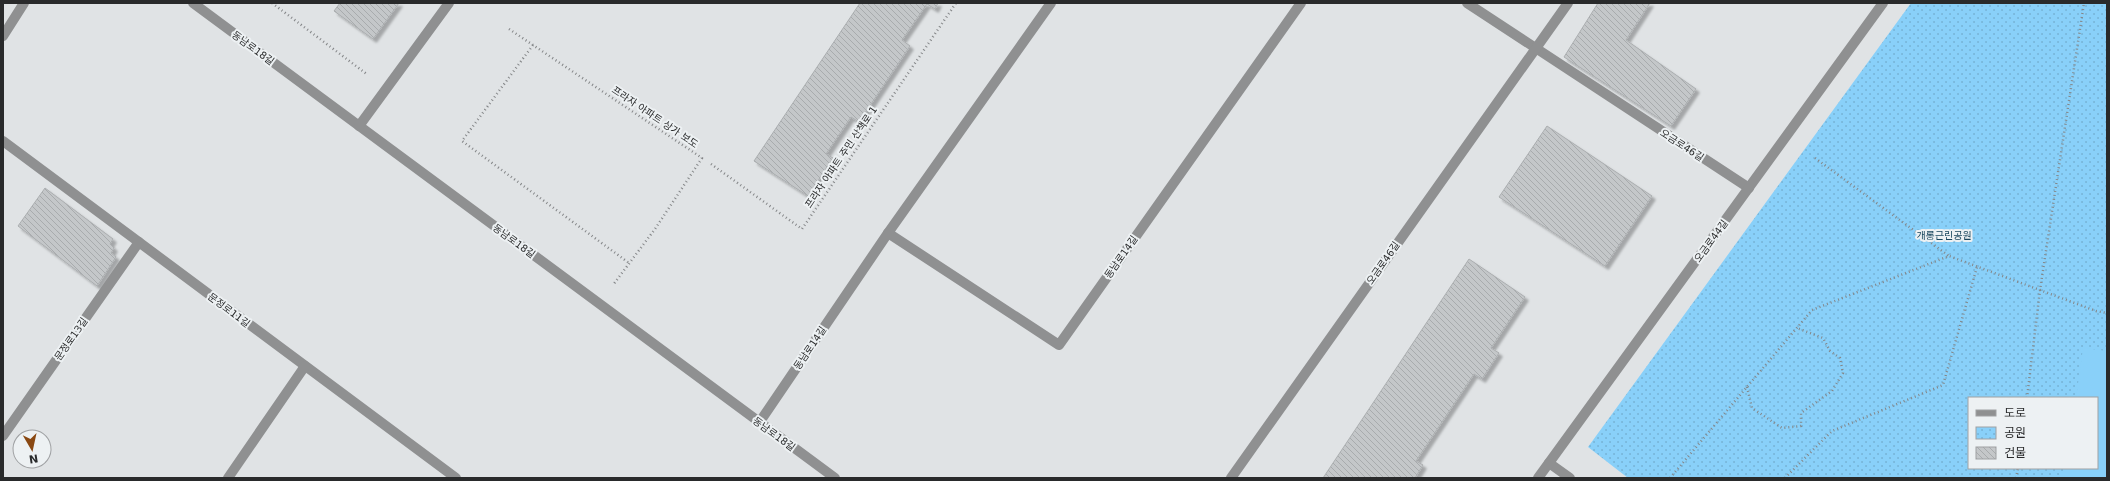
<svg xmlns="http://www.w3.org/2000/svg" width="2110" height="481" font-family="'DejaVu Sans','Noto Sans KR',sans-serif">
  <defs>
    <pattern id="park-dots" width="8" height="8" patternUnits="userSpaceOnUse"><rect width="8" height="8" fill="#89d0f9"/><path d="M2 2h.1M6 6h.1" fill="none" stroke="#76b3d6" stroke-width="1.8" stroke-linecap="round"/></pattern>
    <pattern id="building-back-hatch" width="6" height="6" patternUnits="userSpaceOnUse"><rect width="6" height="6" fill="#c4c7c9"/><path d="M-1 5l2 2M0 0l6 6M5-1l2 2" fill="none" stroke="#a8abad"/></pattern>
    <filter id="shadow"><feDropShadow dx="3.5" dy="3.5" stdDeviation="1" flood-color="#0004"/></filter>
  </defs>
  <rect width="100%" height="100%" fill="#e0e3e5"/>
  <path fill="url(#park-dots)" fill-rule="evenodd" d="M1911,3h196v475h-479l-40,-31zM1969,398h128v70h-128z"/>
  <polygon fill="#89d0f9" points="2083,348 2107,351 2107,478 2064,478 2065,468 2097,468 2097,398 2076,398"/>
  <g fill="url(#building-back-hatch)" stroke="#abaeb0" filter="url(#shadow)">
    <polygon points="340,3 339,3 399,3 373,39 334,11"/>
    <polygon points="860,3 938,3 935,9 927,4 902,40 910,46 859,122 851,117 826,154 833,158 808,196 754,161"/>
    <polygon points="1598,3 1650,3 1626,40 1696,89 1671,126 1564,57"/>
    <polygon points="1547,126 1652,196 1605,266 1499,197"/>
    <polygon points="45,188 113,239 110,244 114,248 111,253 116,257 97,286 18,226"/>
    <polygon points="1469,259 1525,297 1491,348 1499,353 1482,379 1474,374 1416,461 1423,465 1415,478 1323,478"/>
  </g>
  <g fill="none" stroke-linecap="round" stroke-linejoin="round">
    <g stroke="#848688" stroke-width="2.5" stroke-dasharray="1 3" stroke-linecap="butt">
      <polyline points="272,3 368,75"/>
      <polyline points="509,29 702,158 655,229 613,285"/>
      <polyline points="533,45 462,141 629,263"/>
      <polyline points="1815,158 1949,256"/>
      <polyline points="711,164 802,229 956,3"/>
      <polyline points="1747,387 1752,408 1782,428 1801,426 1801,413 1832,391 1843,373 1840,358 1830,351 1823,338 1797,328"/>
      <polyline points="2027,398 2040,290 2084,3"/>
      <polyline points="1670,478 1812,310 1949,256 2096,311 2107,313"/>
      <polyline points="1785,478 1832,431 1943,385 1977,267"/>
      <polyline points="2016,478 2018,468"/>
    </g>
    <g stroke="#8f9091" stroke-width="10">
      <polyline points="193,3 835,478"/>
      <polyline points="1467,3 1749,188"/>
      <polyline points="3,36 24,3"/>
      <polyline points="359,126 449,3"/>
      <polyline points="3,141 456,478"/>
      <polyline points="888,233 1059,345 1301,3"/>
      <polyline points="759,423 888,233 1051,3"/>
      <polyline points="3,436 139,242"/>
      <polyline points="1549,463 1570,478"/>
      <polyline points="228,478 305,366"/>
      <polyline points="1231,478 1568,3"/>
      <polyline points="1538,478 1883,3"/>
    </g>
  </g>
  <g text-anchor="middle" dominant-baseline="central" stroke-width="4" stroke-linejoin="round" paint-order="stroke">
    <g font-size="10" fill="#292a2b" stroke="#edf1f3">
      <text transform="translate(253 48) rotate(36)">동남로18길</text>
      <text transform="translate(655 117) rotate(34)">프라자 아파트 상가 보도</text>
      <text transform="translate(1682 145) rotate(33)">오금로46길</text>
      <text transform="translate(841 157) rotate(-56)">프라자 아파트 주민 산책로 1</text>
      <text transform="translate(514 241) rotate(36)">동남로18길</text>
      <text transform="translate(1711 241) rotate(-54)">오금로44길</text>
      <text transform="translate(1121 257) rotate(-55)">동남로14길</text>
      <text transform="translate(1383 263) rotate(-55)">오금로46길</text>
      <text transform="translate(229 310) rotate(37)">문정로11길</text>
      <text transform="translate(71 339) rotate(-55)">문정로13길</text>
      <text transform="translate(810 348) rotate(-56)">동남로14길</text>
      <text transform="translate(774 434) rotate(36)">동남로18길</text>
    </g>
    <g font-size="10" fill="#18455c" stroke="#edf1f3">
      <text x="1944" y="235">개롱근린공원</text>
    </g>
  </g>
  <rect width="2110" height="481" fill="none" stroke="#292a2b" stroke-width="8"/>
  <rect x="1968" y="397" width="130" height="72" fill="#edf1f3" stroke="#9fa1a3"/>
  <rect x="1976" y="410" width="20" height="6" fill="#8f9091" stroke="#9fa1a3"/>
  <text x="2004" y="417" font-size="12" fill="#292a2b">도로</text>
  <rect x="1976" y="427" width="20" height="12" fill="url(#park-dots)" stroke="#9fa1a3"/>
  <text x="2004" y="437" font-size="12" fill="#292a2b">공원</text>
  <rect x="1976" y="447" width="20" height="12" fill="url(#building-back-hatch)" stroke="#9fa1a3"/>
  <text x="2004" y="457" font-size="12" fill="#292a2b">건물</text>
  <g transform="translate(32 449) rotate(171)"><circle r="19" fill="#edf1f3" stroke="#9fa1a3"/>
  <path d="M0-3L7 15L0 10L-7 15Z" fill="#894812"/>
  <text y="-6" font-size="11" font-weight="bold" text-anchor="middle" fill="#292a2b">N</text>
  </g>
</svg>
